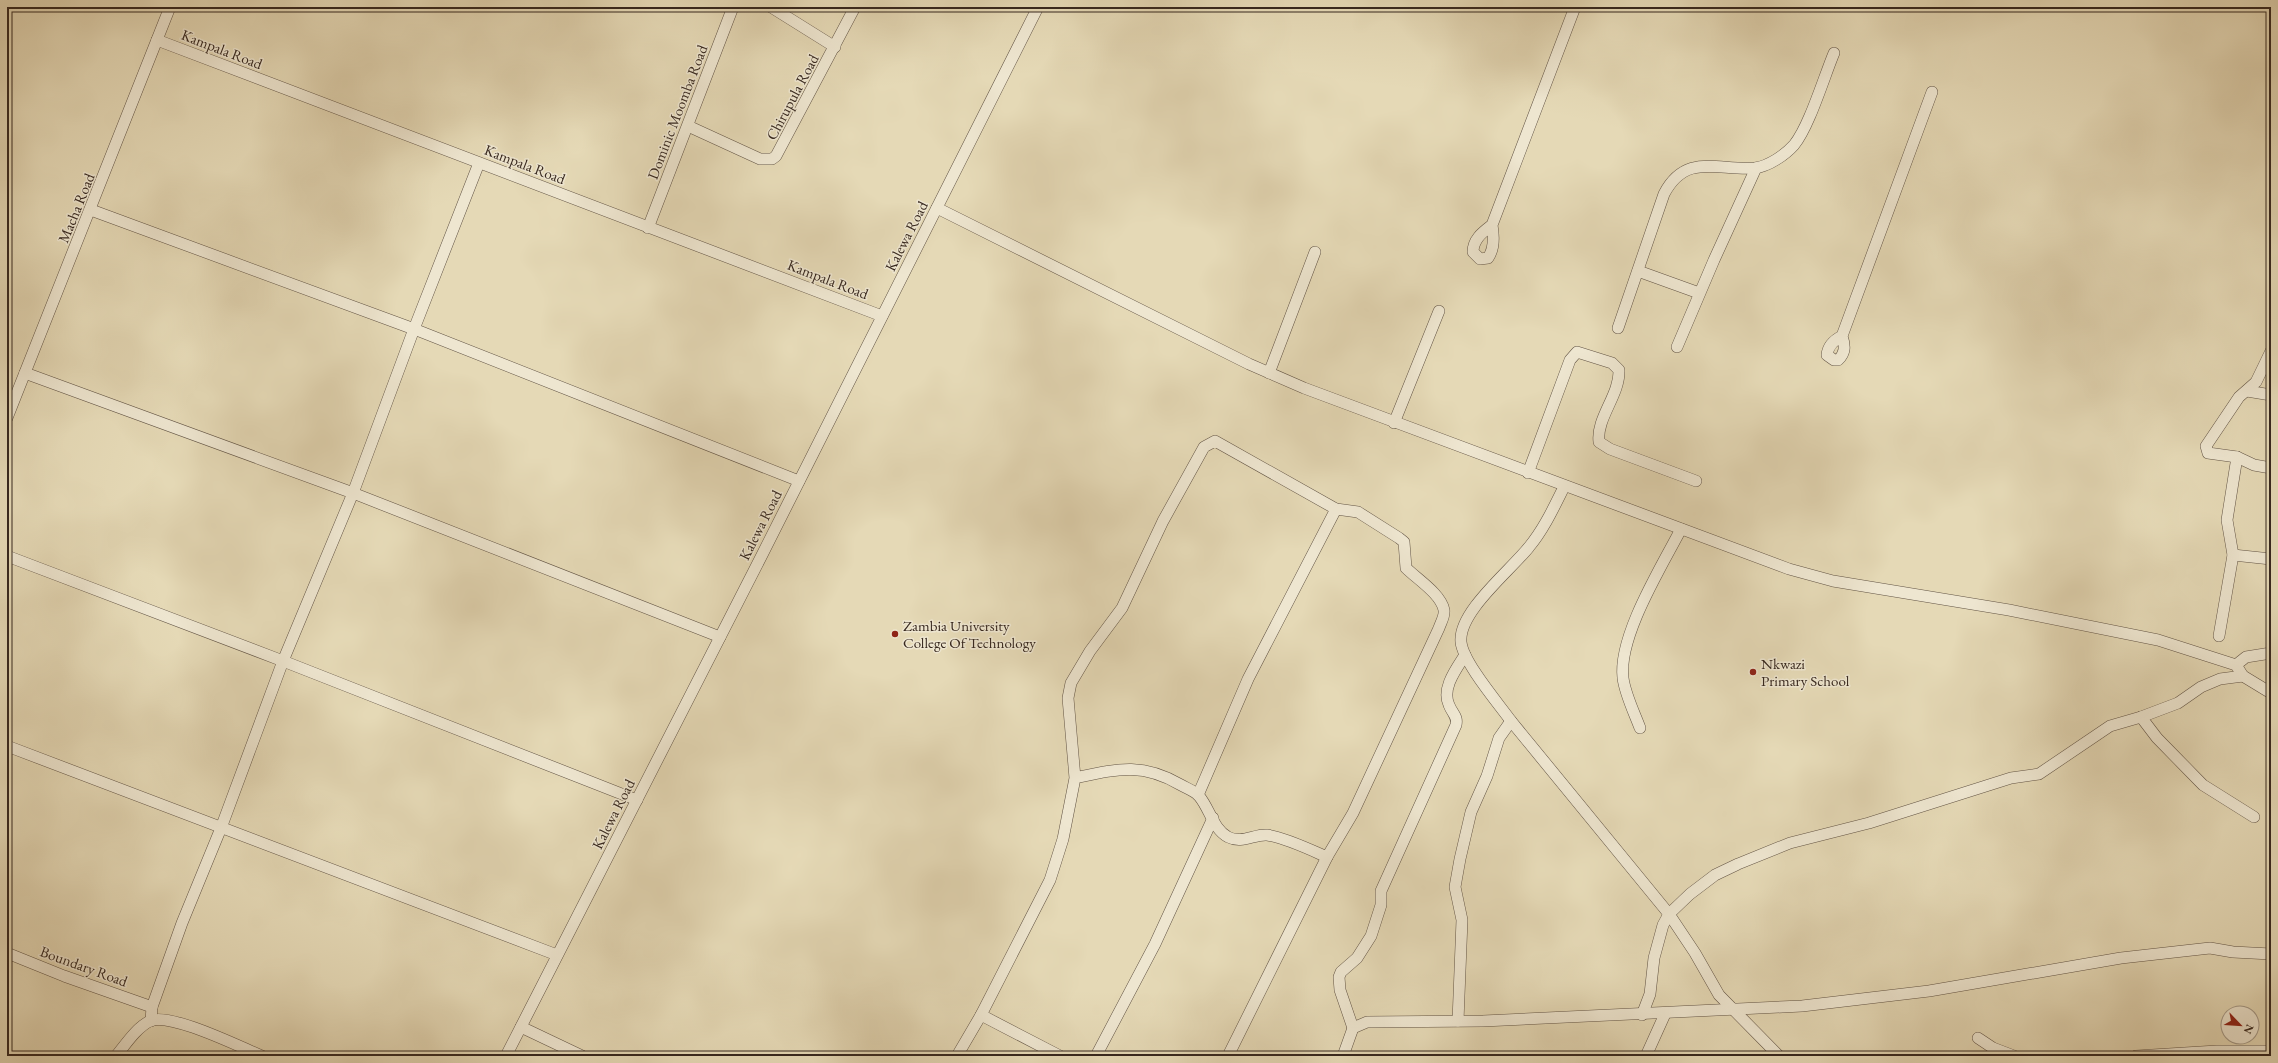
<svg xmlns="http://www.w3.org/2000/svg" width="2278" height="1063" font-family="'EB Garamond',serif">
  <rect width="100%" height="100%" fill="#e5d9b6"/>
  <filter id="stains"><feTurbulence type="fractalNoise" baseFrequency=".005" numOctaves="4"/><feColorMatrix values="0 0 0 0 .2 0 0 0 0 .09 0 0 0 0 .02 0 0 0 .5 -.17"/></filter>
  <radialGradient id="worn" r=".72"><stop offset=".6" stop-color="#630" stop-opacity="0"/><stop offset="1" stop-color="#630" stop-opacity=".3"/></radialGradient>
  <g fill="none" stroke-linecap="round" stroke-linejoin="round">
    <defs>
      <g id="minor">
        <polyline points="771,7 835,47"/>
        <polyline points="157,40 882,316"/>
        <polyline points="688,126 760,159 772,159 776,156 855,7"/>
        <polyline points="937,208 1249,364 1304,388 1789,569 1833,581 2009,610 2158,640 2236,665 2243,676 2271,693"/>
        <polyline points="91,210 414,329 799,481"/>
        <path d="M1492,225c-9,7 -19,14 -19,27l7,7 8,-1c7,-10 6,-22 4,-33l83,-218"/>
        <polyline points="648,228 733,7"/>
        <polyline points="1638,271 1699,293"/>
        <path d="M1618,328l46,-134c22,-42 54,-23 91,-26 14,-2 30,-13 39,-23 15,-18 30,-68 40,-92"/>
        <path d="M1842,336c3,9 4,17 -4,24h-4l-7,-5c1,-10 7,-15 15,-19l90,-244"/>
        <polyline points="1677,347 1714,260 1756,168"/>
        <polyline points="2271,351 2256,382 2239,397 2206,446 2208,453 2237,457 2254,465 2271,468"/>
        <polyline points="25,373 353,493 720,637"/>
        <polyline points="1269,373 1315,252"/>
        <polyline points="2247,391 2271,395"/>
        <polyline points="7,418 170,7"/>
        <polyline points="1394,423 1439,311"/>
        <path d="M1528,473l42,-113 7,-8 35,11 7,7c1,25 -23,48 -20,72l11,7 86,32"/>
        <path d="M1564,487c-10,20 -20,42 -35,60 -18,23 -71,65 -68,95 2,20 37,61 50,79l158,193 26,39 24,42 60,61"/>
        <polyline points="2233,555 2271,559"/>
        <polyline points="7,556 283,661 637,800"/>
        <polyline points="2219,636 2233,555 2227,520 2237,457"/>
        <polyline points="2236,665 2246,657 2271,653"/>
        <polyline points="2141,717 2157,738 2203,785 2254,817"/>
        <path d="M1640,728c-6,-16 -15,-34 -17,-50 -5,-42 39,-112 58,-149"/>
        <polyline points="7,746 557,955"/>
        <polyline points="1198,795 1248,679 1336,509"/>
        <polyline points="7,953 64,976 152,1007"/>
        <polyline points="981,1015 1060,1056"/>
        <polyline points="1642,1015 1650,994 1654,958 1663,925 1669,914 1690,894 1715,875 1738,864 1790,843 1869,823 2011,778 2039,774 2110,726 2141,717 2178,703 2201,687 2220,679 2243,676"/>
        <polyline points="151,1021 152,1007 182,923 221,828 283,661 353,493 414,329 479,163"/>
        <polyline points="1458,1021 1462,920 1455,887 1460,859 1471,812 1487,776 1499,738 1511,721"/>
        <polyline points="521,1027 582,1056"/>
        <path d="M1353,1028l-13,-38 -1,-13 2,-5 16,-14 14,-22 10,-31v-14l75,-166c2,-9 -4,-12 -7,-20 -8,-17 8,-37 16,-50"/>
        <polyline points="1978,1038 1993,1048 2014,1056"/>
        <path d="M116,1056c10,-12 20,-28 34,-35 20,-9 90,26 112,35"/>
        <polyline points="506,1056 762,555 1038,7"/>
        <path d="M957,1056l24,-41 69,-135 13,-41 12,-61 -7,-80 3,-15 19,-32 32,-43 41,-87 41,-74 11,-6 121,68 22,3 41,26 5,4 2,26c11,11 35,26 38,42 1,6 -3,12 -5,18l-86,185 -26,44c-16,-7 -43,-20 -60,-22 -13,-1 -25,9 -39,2 -15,-8 -18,-28 -29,-41 -4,-5 -13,-8 -18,-11 -39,-23 -64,-16 -106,-7"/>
        <polyline points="1096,1056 1155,944 1213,818"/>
        <polyline points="1228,1056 1327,857"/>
        <polyline points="1343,1056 1353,1028 1367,1022 1483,1021 1802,1006 1929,991 2121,958 2210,948 2233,952 2271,954"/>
        <polyline points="1646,1056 1665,1014"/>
        <polyline points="2136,1056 2217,1051 2271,1051"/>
      </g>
    </defs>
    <use href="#minor" stroke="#625445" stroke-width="12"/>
    <use href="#minor" stroke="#eee6d0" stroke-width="11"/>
  </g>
  <g fill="#8f2418" stroke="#eee6d0" stroke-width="1.5">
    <circle cx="895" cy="634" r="4"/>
    <circle cx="1753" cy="672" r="4"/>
  </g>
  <g text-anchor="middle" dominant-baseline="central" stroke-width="3" stroke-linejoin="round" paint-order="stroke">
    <g font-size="15" fill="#37281f" stroke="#eee6d0">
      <text transform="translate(222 49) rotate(21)">Kampala Road</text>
      <text transform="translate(792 97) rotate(-62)">Chirupula Road</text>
      <text transform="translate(677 112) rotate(-69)">Dominic Moomba Road</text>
      <text transform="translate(525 164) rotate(21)">Kampala Road</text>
      <text transform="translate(76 208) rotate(-68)">Macha Road</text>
      <text transform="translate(906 236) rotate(-63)">Kalewa Road</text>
      <text transform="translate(828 279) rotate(21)">Kampala Road</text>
      <text transform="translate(760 525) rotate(-63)">Kalewa Road</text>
      <text transform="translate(613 814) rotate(-63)">Kalewa Road</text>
      <text transform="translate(84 966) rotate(20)">Boundary Road</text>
    </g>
    <g font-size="15" fill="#37281f" stroke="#eee6d0" text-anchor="start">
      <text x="903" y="625">Zambia University<tspan x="903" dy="17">College Of Technology</tspan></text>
      <text x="1761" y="663">Nkwazi<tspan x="1761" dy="17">Primary School</tspan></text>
    </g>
  </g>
  <rect width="2278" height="1063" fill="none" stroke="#e5d9b6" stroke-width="24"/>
  <rect x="8" y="8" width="2262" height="1047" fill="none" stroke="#37281f" stroke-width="2"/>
  <rect x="12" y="12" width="2254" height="1039" fill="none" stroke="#37281f"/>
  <g transform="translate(2240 1025) rotate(115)"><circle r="19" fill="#eee6d0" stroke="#a59a89"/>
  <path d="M0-3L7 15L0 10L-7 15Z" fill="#8f2418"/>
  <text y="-6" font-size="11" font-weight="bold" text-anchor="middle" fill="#37281f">N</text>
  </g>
  <rect width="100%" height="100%" filter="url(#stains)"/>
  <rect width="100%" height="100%" fill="url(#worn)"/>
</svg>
